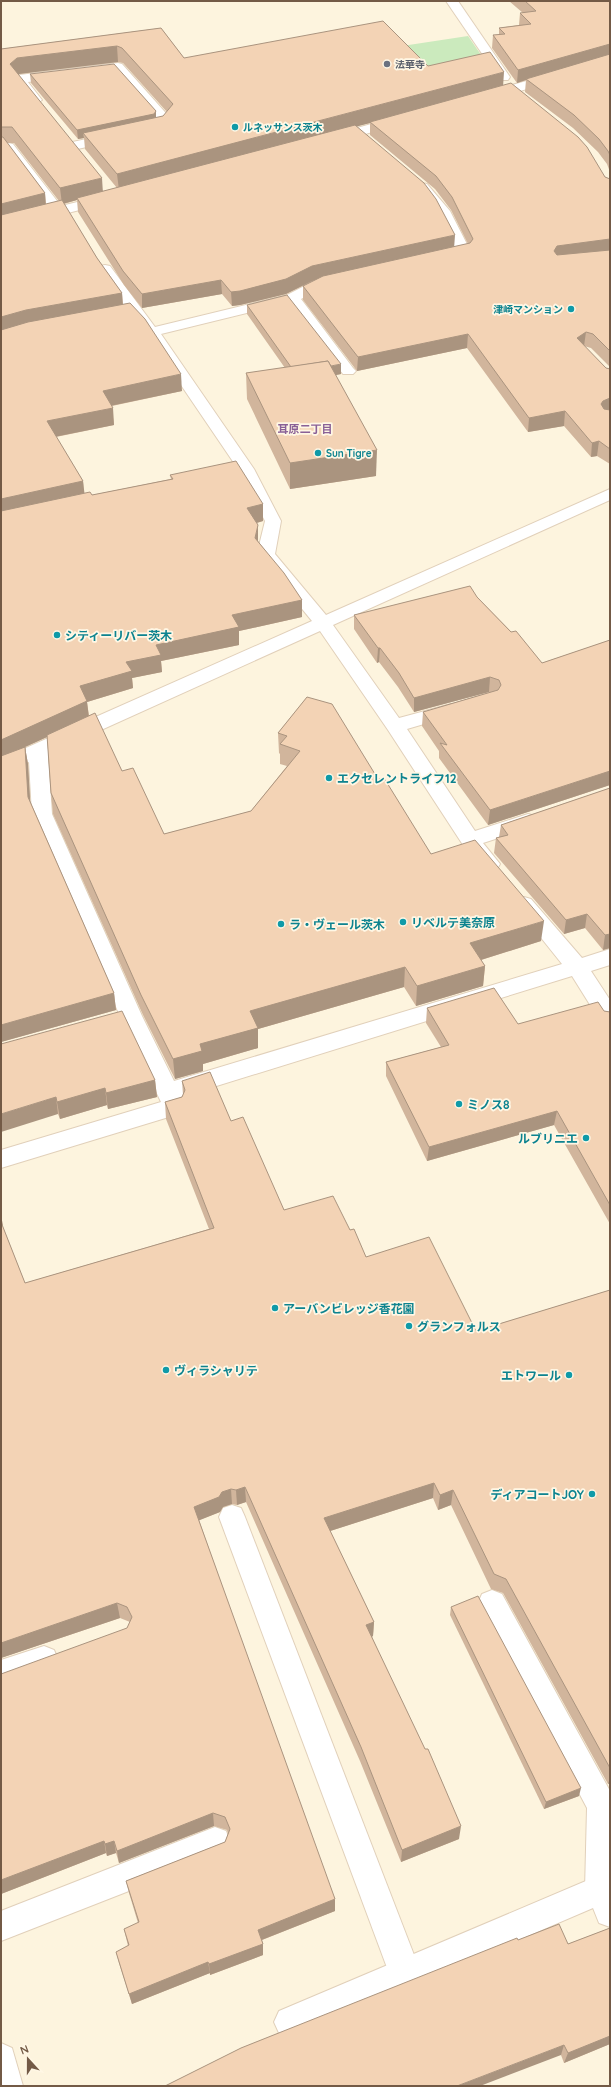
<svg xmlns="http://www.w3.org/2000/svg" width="611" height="2087" font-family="Quicksand,'Noto Sans JP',sans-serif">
  <rect width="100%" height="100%" fill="#fdf4de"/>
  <polygon fill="#cbeabd" points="468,36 488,65 431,75 402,46"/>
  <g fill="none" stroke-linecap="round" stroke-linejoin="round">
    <defs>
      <g id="lane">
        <polygon points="232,1505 241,1508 245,1517 421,1973 416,1984 405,1989 394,1984 389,1973 219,1517 223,1508"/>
        <polygon points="492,1590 502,1594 610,1791 610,1901 600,1905 589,1901 585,1890 587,1808 478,1603 482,1594"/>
        <polygon points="44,1646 54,1650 58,1659 54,1668 1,1688 1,1660"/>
        <polygon points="215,1827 226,1831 230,1842 226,1853 1,1941 1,1911"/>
      </g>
      <g id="street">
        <polygon points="446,1 458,1 510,77 508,80 500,80"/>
        <polygon points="610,57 610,65 489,100 483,96 484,93"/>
        <polygon points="118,63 122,64 172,120 164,130 73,150 68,149 66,146 68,143 155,124 158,120 115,71 28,82 42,100 36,104 31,103 13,79 19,75"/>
        <polygon points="400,116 407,120 405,123 333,143 326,139 328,136"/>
        <polygon points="8,143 13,144 61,206 106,195 111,196 113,199 111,202 1,230 1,222 49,209 5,151 1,152 1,144"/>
        <polygon points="422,183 427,184 450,211 471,252 469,255 442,261 437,260 435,257 437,254 456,250 437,212 415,187"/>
        <polygon points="105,265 110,266 155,327 287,295 312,282 331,278 336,279 338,282 336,285 322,288 301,299 353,368 356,371 353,374 343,374 288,303 161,334 254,469 281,521 275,554 326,615 610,489 610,500 333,625 399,718 451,704 458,706 460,710 458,714 407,729 475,831 528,814 535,816 538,821 535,826 483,843 500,864 497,869 490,871 483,869 463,845 388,730 320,631 48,754 52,814 142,1016 174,1081 562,964 514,904 517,899 524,897 531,899 582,958 610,949 610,965 591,971 610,1000 610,1026 602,1024 572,976 181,1097 185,1107 182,1113 1,1168 1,1150 161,1102 120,1016 32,814 29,762 1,773 1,759 312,621 257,554 265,521 238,469 147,335 131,316 98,269 100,266"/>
        <polygon points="600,1875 610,1879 610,1927 599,1923 593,1908 290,2038 279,2033 274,2022 279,2011"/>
        <polygon points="1,2043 12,2048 23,2086 1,2086"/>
      </g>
    </defs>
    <use href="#lane" stroke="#e1d0ba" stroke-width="2"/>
    <use href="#street" stroke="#e1d0ba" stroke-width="2"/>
    <use href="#lane" fill="#fff" fill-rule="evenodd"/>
    <use href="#street" fill="#fff" fill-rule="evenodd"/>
  </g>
  <g fill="#d1b59c" fill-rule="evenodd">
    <polygon points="509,1 610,1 610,172 607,164 598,152 573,128 525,92 526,80 517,83 492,48 493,35 499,35 499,28 519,25 520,13 523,13"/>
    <path d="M161,28l23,30 244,8 75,19 102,92 5,2v188l-19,-19 -7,-2 22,22 4,1v95l-13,-8 -6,1 -27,-31 -36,6 -61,-84 -110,23 -54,-71v-14l12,-6 -3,1 -26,13 -46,11 -8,1 -10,-12 -80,14 -18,-23 -46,-73 -1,-12 -13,4 33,54 25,35 1,11 59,87 -70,15 2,19 -58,12 27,44 1,13 8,1 79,-16 -1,-4 93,29v17l-6,2 1,2v16l44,59v17l-63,14v14l-78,16 1,11 -30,6 1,10 -46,14 2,14 33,55 42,63 87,-23 36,-45 -7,-2v-10l-1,-1 -1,-20 29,-36 71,82 53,75 110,87 -60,19 4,6 -2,20 -67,20 -12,-19 -146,42v19l-55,16v7l-28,8 -32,-64 -90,-201 -2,-21 -4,-56 -22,10 3,17 2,37 84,192 2,17 -115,32v-993zM118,62l5,1 44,49 -4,4 -7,2v-7l-126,-37 1,9 47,56 6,-1 1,11 32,39 -14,3 -85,-117zM370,123v12l65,54 16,21 17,34 -14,3 -98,-121zM7,143h7l45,58 -13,3 -1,-11z"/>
    <polygon points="247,305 341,374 336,375 376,476 290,489 247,399 246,373 285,368 247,314"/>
    <polygon points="477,597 542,663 610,640 610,785 488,825 439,758 439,751 422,726 423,712 490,692 489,692 414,712 398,687 379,662 377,663 354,629 354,615"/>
    <polygon points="610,788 610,948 603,950 585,928 564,934 494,853 496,838 499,837 501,825"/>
    <polygon points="427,1008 518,1024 604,1011 610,1012 610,1224 554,1125 427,1161 386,1076 386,1062 441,1047 426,1023"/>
    <polygon points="1,1044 155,1080 157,1097 108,1109 107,1105 60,1119 58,1114"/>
    <polygon points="182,1081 231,1121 284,1210 350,1230 366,1257 476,1331 610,1290 610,1783 608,1784 503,1593 491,1589 451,1505 438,1510 433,1498 330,1531 374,1622 373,1636 372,1637 459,1839 401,1862 360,1761 246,1502 237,1505 232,1504 223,1507 220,1512 199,1520 335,1911 262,1940 263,1944 263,1955 210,1975 210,1973 132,2004 119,1963 116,1952 128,1946 124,1929 138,1923 129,1893 126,1881 225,1842 228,1834 227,1830 214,1826 119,1863 116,1853 107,1856 106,1853 1,1894 130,1622 120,1618 1,1658 1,1214 3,1227 25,1283 209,1229 166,1119 165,1102 182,1097 183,1095"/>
    <polygon points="451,1607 579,1796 544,1809 450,1615"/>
    <polygon points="610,1928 610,2044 564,2063 518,1940 568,1944"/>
  </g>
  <g fill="#aa947f">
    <polygon points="610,44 610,56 526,79 526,80 517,83 518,70"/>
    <polygon points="117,46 118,62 19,74 12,79 10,64 17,58"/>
    <polygon points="504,72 503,87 370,122 370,123 119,190 117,174"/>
    <polygon points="156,111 156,120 83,133 84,138 78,139 77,130"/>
    <polygon points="102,178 103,194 77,198 77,200 62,204 60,188"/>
    <polygon points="45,193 46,209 1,220 1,204"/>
    <polygon points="455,235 454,249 312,281 286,294 240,305 232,306 231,292 312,266"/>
    <polygon points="610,239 610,253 556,260 554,251 557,246"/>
    <polygon points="221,280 222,294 142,308 142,294"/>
    <polygon points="122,293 123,309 1,334 1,317 26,310"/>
    <polygon points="586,332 584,346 577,338"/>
    <polygon points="468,334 467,348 357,371 358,357"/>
    <polygon points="341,364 341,374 296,383 296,374"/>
    <polygon points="181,374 182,391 105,407 103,391"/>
    <polygon points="610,398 609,412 599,418 601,404 603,401"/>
    <polygon points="113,408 114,425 49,438 47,421"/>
    <polygon points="565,411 564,426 528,432 529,418"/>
    <polygon points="599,441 597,456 591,457 592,443"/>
    <polygon points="377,450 376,476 290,489 290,463"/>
    <polygon points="83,481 85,498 1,516 1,499"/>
    <polygon points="263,504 263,521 248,525 247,508"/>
    <polygon points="258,525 258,542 255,538"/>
    <polygon points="302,600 302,617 239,631 239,645 161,661 162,672 132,678 133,688 87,702 89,718 25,747 28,764 31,815 1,758 1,740 80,686 126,662 156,645 232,615"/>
    <polygon points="378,648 380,648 379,662 377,663"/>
    <polygon points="490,677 489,692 414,712 414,698"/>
    <polygon points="610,771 610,785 488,825 490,810"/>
    <polygon points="587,914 585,928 564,934 566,920"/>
    <polygon points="544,921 541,941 468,964 470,943"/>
    <polygon points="610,934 610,948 603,950 605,935"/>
    <polygon points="485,966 483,986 416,1006 417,986"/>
    <polygon points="405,967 404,987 258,1029 258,1048 203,1064 203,1071 175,1079 173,1059 200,1044 250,1011"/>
    <polygon points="114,993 116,1010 1,1042 1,1025"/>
    <polygon points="155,1080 157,1097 108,1109 106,1093"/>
    <polygon points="105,1088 107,1105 60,1119 57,1102"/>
    <polygon points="56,1097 58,1114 1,1132 1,1114"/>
    <polygon points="557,1111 554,1125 427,1161 429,1147"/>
    <polygon points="1,1214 3,1227 1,1227"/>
    <polygon points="434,1483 433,1498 324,1533 324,1518"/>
    <polygon points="245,1487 246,1502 237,1505 236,1490"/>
    <polygon points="231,1489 232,1504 223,1507 220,1512 195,1522 194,1507 222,1492"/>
    <polygon points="453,1490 451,1505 438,1510 440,1495"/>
    <polygon points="117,1603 120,1618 1,1658 1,1643"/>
    <polygon points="374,1622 373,1636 365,1639 366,1625"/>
    <polygon points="610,1777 610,1783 608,1784"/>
    <polygon points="581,1788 579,1796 544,1809 546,1802"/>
    <polygon points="213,1813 214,1826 119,1863 117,1851"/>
    <polygon points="461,1826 459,1839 401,1862 402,1850"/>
    <polygon points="104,1841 106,1853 1,1894 1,1880"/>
    <polygon points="114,1841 116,1853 107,1856 105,1844"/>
    <polygon points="335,1899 335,1911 259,1941 258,1930"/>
    <polygon points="263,1944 263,1955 210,1975 209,1964"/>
    <polygon points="208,1962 210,1973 132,2004 129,1994"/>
    <polygon points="610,2036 610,2044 564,2063 568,2053"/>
    <polygon points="564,2045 561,2055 480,2086 457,2086"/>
  </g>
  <g fill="#f3d3b5" stroke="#aa947f">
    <polygon points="525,1 610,1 610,44 518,70 493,35 505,34 499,28 531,24 520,13 536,11"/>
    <polygon points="383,21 428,66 490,52 504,72 117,174 83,133 163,116 173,104 122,48 117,46 17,58 10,64 102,178 60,188 12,127 1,127 1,49 161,28 184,58"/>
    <polygon points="610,54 610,155 608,151 599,139 574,115 526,79"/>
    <polygon points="114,64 156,111 154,114 77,130 30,74"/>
    <polygon points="511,83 578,137 587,147 605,177 610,179 610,239 557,246 554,251 557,255 610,250 610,351 593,334 586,332 577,338 606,368 610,369 610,398 603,401 601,404 604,409 610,410 610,449 599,441 592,443 565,411 529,418 468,334 358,357 303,286 323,276 470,243 473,239 452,197 436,176 370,122"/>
    <polygon points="355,125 424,183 436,199 455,235 312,266 286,279 240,291 231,292 221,280 142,294 123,271 77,198"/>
    <polygon points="1,137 3,137 45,193 1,204"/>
    <polygon points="62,200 97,258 122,293 26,310 1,317 1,215"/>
    <polygon points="287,295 341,364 331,366 328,361 291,367 247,305"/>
    <polygon points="130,303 145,319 181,374 103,391 113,408 47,421 83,481 1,499 1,330 28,322"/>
    <polygon points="328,361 377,450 290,463 246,373"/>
    <polygon points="236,461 263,504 247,508 258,525 255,538 284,573 302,600 232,615 239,627 156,645 161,655 126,662 132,671 80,686 87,701 1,740 1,511 90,492 92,495 173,479 170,475"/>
    <polygon points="470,586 477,597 511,632 516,631 542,663 610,640 610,771 490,810 440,743 447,745 423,712 498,690 501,685 499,680 490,677 414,698 399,673 380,648 378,648 354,615"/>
    <polygon points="307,697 332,704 378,779 384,778 431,854 475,840 544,921 470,943 485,966 417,986 405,967 250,1011 258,1028 200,1044 202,1051 173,1059 141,995 51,793 47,735 95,713 122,771 133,768 164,834 251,811 300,751 280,744 287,736 278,733"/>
    <polygon points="25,747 28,797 114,993 1,1025 1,756"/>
    <polygon points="610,788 610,934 605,935 587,914 566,920 496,838 508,835 501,825"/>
    <polygon points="494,988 518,1024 598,1002 604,1011 610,1012 610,1205 557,1111 429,1147 386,1062 449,1045 427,1008"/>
    <polygon points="122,1011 155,1080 106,1093 105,1088 57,1102 56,1097 1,1114 1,1044"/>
    <polygon points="210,1072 231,1121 243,1117 284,1210 333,1196 350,1230 354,1229 366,1257 429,1237 476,1331 610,1290 610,1768 506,1579 494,1574 453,1490 440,1495 434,1483 324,1518 374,1622 366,1625 425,1749 428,1749 461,1826 402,1850 361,1747 245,1487 236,1490 231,1489 222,1492 219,1497 194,1507 335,1899 258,1930 263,1944 209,1964 208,1962 129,1994 116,1952 129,1945 124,1929 139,1922 126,1881 225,1842 230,1829 225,1817 213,1813 117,1851 114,1841 105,1844 104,1841 1,1880 1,1674 127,1628 132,1617 127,1607 117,1603 1,1643 1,1222 25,1283 214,1228 165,1102 182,1097 185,1090 182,1081"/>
    <polygon points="478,1596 581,1788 546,1802 451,1607"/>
    <polygon points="559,1924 568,1944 610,1928 610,2036 568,2053 564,2045 457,2086 165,2086 241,2048 517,1938 518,1940"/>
  </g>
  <circle fill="#6b7280" stroke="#fff7e5" stroke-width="1.5" cx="387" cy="64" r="4"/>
  <g fill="#0f9aa8" stroke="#fff7e5" stroke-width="1.5">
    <circle cx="235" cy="127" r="4"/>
    <circle cx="571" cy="309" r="4"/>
    <circle cx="318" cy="453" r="4"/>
    <circle cx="57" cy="635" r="4"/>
    <circle cx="329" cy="778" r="4"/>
    <circle cx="403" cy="922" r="4"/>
    <circle cx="281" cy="924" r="4"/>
    <circle cx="459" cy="1104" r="4"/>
    <circle cx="586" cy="1138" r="4"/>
    <circle cx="275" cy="1308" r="4"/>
    <circle cx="409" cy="1326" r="4"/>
    <circle cx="166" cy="1370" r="4"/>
    <circle cx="569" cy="1375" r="4"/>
    <circle cx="592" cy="1494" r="4"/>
  </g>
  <g text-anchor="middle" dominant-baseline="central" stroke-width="3.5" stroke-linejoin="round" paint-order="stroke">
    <g font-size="10" font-weight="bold" fill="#5b616d" stroke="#fff7e5" text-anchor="start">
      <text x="395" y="64">法華寺</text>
    </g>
    <g font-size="10" font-weight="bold" fill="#0d838f" stroke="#fff7e5" text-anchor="start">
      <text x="243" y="127">ルネッサンス茨木</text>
      <text x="563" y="309" text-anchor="end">津崎マンション</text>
      <text x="326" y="453">Sun Tigre</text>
    </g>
    <g font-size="11" font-weight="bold" fill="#8a6197" stroke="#fff7e5">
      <text x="305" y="429">耳原二丁目</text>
    </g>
    <g font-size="12" font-weight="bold" fill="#0d838f" stroke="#fff7e5" text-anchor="start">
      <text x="65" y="635">シティーリバー茨木</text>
      <text x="337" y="778">エクセレントライフ12</text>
      <text x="411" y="922">リベルテ美奈原</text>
      <text x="289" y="924">ラ・ヴェール茨木</text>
      <text x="467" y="1104">ミノス8</text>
      <text x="578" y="1138" text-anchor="end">ルブリニエ</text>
      <text x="283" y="1308">アーバンビレッジ香花園</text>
      <text x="417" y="1326">グランフォルス</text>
      <text x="174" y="1370">ヴィラシャリテ</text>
      <text x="561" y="1375" text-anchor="end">エトワール</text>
      <text x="584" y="1494" text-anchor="end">ディアコートJOY</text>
    </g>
  </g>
  <rect width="611" height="2087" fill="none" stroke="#735a46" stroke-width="4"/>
  <g transform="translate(28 2059) rotate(339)" stroke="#fff7e5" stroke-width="3" paint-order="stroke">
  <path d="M0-3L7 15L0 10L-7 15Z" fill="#735a46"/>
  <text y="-6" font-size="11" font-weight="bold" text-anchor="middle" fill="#735a46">N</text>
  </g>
</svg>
